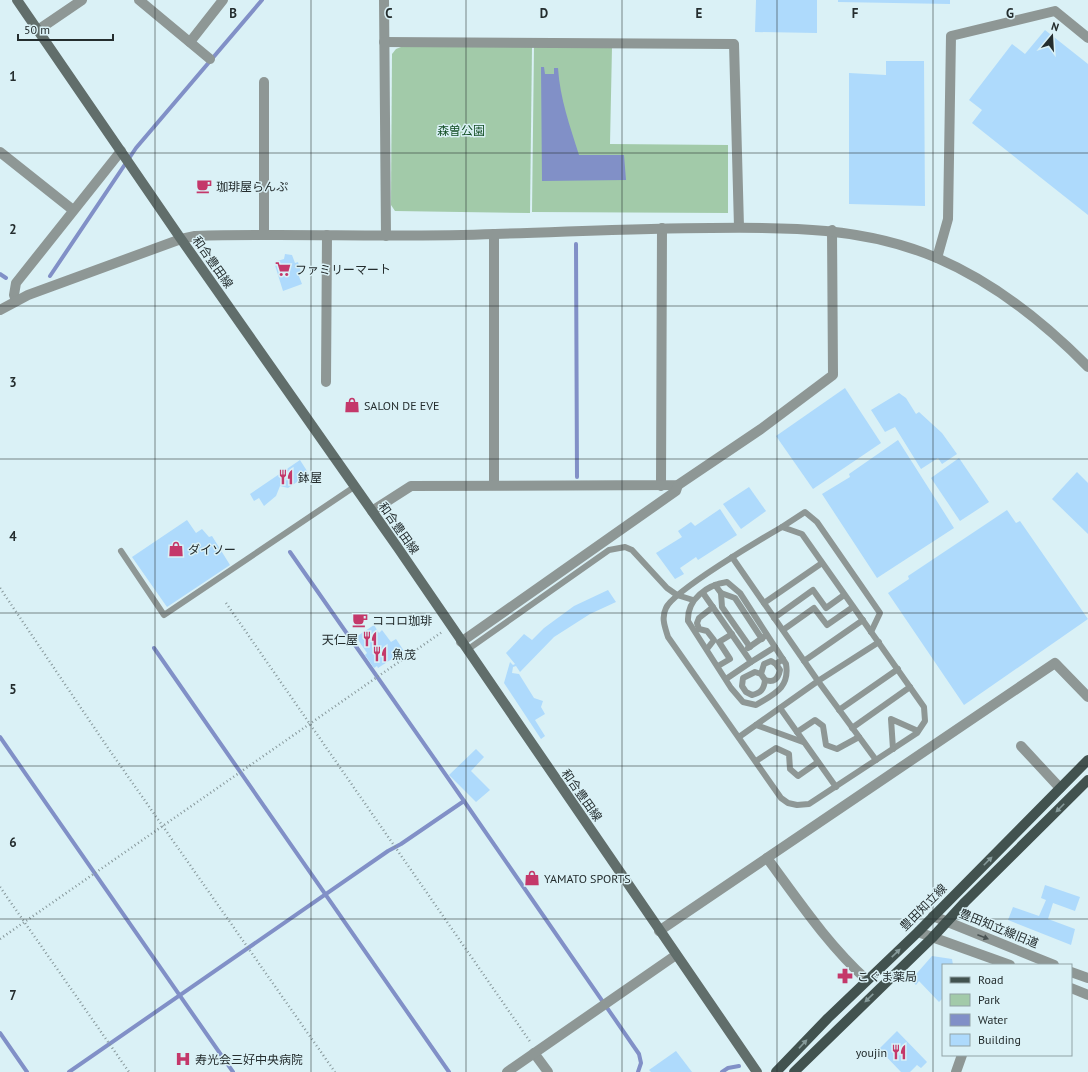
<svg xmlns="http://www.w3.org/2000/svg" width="1088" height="1072" font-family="'PT Sans','Noto Sans JP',sans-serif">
  <rect width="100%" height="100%" fill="#daf1f6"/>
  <g fill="#a2caa9">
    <polygon points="534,46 612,47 610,144 728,145 728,213 532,212"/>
    <polygon points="401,47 532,47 530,213 395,211 391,205 392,54 396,49"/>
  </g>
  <path fill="#8190c7" d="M541,67h3l1,7h9v-6h4c2,31 12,58 21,87h45l2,25 -84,1z"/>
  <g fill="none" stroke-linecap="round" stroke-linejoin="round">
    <g stroke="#8190c7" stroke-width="4">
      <polyline points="576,244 577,477"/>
      <polyline points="0,274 6,278"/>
      <polyline points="50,276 136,148 262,0"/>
      <polyline points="290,552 464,801"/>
      <polyline points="154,648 449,1072"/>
      <polyline points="0,737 233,1072"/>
      <polyline points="0,1033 27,1072"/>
      <polyline points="69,1072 388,851 401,844 464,801 639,1054 641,1063 638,1072"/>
      <polyline points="722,1072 728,1068 739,1066"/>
    </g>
  </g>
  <g fill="#aedafc">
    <polygon points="756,0 817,0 817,33 755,32"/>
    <polygon points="838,0 950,0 950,4 838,2"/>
    <polygon points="1045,30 1088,64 1088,215 972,123 982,110 969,100 1012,44 1025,54"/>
    <polygon points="886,61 924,61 925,206 849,204 849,73 886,75"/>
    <polygon points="285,254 292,255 295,263 298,262 301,272 298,274 302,284 283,291 274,262 284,259"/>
    <polygon points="845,388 881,443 813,489 776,436"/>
    <polygon points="899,393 906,398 916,414 919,412 942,433 957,454 942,464 938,458 921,469 895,427 885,432 871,410"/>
    <polygon points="898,440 954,528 877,578 822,494 850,477 849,474"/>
    <polygon points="959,458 989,502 960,521 931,478"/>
    <polygon points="300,460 309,474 288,488 280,486 276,496 264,506 259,498 254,501 250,494"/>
    <polygon points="1077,472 1088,483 1088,534 1052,499"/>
    <polygon points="749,487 766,511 741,529 723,504"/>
    <polygon points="720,509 737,535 698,560 696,557 680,568 684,574 675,579 656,553 682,537 678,531 691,522 695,526"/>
    <polygon points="1007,510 1016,523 1020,521 1088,619 964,705 888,593 909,579 908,576"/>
    <polygon points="187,520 196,533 202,529 209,537 212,536 230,565 167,607 132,557"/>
    <polygon points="608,590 616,602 590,614 554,637 520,672 516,666 513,667 512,673 519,674 534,698 543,701 541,707 545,714 535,720 545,736 541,739 504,683 510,662 513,665 515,664 506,653 524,634 532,640 544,628 574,606"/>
    <polygon points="374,625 379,633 382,630 391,642 396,639 404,651 378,668 377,666 374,668 365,655 367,653 356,637"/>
    <polygon points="476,749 484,757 471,771 490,790 476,802 449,775"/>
    <polygon points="1045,885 1080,897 1075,911 1053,903 1048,919 1075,929 1071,945 1008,920 1013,907 1039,916 1046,900 1041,898"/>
    <polygon points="932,956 952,959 953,965 943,965 943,998 939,1002 919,981 916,985 911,980"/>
    <polygon points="897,1031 927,1062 921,1068 917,1065 910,1072 901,1072 879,1049"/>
    <polygon points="676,1051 692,1072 651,1072 649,1070"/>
  </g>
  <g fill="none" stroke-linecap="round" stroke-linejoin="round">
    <g stroke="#86979a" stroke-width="2.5" stroke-dasharray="1 3" stroke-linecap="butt">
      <polyline points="0,588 108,748 335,1072"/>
      <polyline points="226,603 531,1043"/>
      <polyline points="0,887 129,1072"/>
      <polyline points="0,939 442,632"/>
    </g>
    <g stroke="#8e9795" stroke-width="6">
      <path d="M782,527l20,7 122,173 1,14 -8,12 -108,71 -12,1 -9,-2 -7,-5 -113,-161c-3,-10 -7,-19 -2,-29 7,-17 97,-70 116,-81z"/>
      <polyline points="782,527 805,512 817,522 880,613 871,632"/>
      <polyline points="121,551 164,615 354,487"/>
      <polyline points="732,557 818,681 876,760"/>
      <path d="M727,582l13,11 46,71c4,24 -12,30 -30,41l-13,-3 -12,-14 -43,-67c-1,-22 19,-36 39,-39z"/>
      <polyline points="715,585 721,593 735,598 762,639"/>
      <polyline points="703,593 751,662 726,679"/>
      <polyline points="721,593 722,607 750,647"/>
      <polyline points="764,603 822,563"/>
      <polyline points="774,618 813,590 826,608 844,595"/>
      <polyline points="783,630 814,608 827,625 853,607"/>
      <polyline points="748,648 765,636"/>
      <polyline points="707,649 714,640 707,631 699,629 697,623 699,618 713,607"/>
      <polyline points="467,650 609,550 625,547 632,550 667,588 677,595 693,600"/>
      <polyline points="804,661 863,620"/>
      <polyline points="751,662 775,647"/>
      <polyline points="718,666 730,659 719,642 732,634"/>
      <path d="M761,674l-6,-2 -12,6 -1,8 4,6 6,3c9,-2 12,-6 13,-15l-4,-6 3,-10 7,-3 5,3 7,-5"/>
      <path d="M765,680c9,3 13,-1 15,-10l-4,-6"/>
      <polyline points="780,708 836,787"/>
      <polyline points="839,710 898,669"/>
      <polyline points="756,725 803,742"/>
      <polyline points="852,728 910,687"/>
      <polyline points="797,732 815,720 823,726 826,745 837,749 859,737"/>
      <polyline points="739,737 818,681 879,642"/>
      <polyline points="893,749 891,719 918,731"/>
      <polyline points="756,761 776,748 789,754 790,769 798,776 818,762"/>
    </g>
    <g stroke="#8e9795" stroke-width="10">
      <polyline points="139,0 210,59"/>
      <polyline points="384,0 386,236"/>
      <polyline points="38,30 82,0"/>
      <polyline points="190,42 223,0"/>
      <polyline points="384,42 734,44 739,227"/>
      <polyline points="0,152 73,210"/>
      <polyline points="264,234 264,82"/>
      <polyline points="937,258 948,219 951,36 1055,11 1088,38"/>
      <polyline points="16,301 14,295 16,283 121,151"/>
      <polyline points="0,310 28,295 181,239"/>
      <polyline points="326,382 327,235"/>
      <polyline points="494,485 494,234"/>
      <polyline points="661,486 662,228"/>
      <polyline points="372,511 411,486 678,485 761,429 833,375 832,230"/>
      <polyline points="461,642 676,491 678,485"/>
      <polyline points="1021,746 1060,788"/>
      <path d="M767,858c31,42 61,87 100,122"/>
      <polyline points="659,931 1055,663 1088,697"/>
      <polyline points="534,1053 548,1072"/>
      <polyline points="507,1072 676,955"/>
      <polyline points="956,1072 962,1055"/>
    </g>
    <g stroke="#8e9795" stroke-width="10">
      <path d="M181,239l14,-3c100,-3 200,2 300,-2 72,-2 144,-6 216,-6 77,-1 154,-1 226,30 58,25 107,64 151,109"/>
      <polyline points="933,916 1054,965"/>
      <polyline points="918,932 1010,965"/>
      <polyline points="1071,972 1088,978"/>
      <polyline points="1071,988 1088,995"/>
    </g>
    <polyline stroke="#616e6b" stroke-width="10" points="17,0 181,239 398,548 757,1072"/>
    <g stroke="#42524f" stroke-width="10">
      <polyline points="776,1072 828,1018 918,932 1088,760"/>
      <polyline points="794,1072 932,938 965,902 1088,780"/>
    </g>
  </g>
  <defs><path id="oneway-solid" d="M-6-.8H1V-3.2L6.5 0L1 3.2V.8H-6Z"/></defs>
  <g fill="#869a9a">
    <use href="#oneway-solid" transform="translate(1060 808) rotate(135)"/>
    <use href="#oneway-solid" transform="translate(988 861) rotate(-45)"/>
    <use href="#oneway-solid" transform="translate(896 953) rotate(-44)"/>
    <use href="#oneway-solid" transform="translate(869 998) rotate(136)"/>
    <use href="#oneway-solid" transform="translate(803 1044) rotate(-47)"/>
  </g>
  <use fill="#495252" href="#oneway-solid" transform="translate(983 937) rotate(21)"/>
  <path fill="none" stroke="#242d2e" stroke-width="1" stroke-opacity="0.55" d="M155,0v1072M311,0v1072M466,0v1072M622,0v1072M777,0v1072M933,0v1072M0,153h1088M0,306h1088M0,459h1088M0,613h1088M0,766h1088M0,919h1088"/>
  <defs>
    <symbol id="cafe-bare" viewBox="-9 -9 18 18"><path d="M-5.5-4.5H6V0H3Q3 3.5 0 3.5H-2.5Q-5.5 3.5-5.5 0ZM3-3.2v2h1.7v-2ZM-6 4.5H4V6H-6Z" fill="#c4386a" stroke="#daf1f6" stroke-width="2.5" paint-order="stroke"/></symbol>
    <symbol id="supermarket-bare" viewBox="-9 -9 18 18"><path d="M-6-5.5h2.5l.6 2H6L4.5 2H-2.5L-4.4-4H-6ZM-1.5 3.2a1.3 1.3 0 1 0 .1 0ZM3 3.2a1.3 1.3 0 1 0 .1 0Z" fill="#c4386a" stroke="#daf1f6" stroke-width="2.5" paint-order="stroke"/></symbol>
    <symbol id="shop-bare" viewBox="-9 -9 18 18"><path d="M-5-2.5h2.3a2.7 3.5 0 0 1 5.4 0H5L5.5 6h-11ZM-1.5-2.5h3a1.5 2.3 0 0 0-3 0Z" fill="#c4386a" stroke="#daf1f6" stroke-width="2.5" paint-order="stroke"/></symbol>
    <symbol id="restaurant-bare" viewBox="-9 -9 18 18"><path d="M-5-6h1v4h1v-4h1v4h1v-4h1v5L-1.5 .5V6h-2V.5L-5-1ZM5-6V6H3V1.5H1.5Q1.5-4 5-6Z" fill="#c4386a" stroke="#daf1f6" stroke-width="2.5" paint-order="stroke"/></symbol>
    <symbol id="pharmacy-bare" viewBox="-9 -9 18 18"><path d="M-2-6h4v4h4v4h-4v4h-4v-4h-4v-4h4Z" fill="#c4386a" stroke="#daf1f6" stroke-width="2.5" paint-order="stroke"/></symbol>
    <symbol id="hospital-bare" viewBox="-9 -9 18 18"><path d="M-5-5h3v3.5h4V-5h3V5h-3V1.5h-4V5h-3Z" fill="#c4386a" stroke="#daf1f6" stroke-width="2.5" paint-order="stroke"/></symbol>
  </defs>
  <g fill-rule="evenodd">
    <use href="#cafe-bare" x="193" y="175" width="22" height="22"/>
    <use href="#supermarket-bare" x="272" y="258" width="22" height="22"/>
    <use href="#shop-bare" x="341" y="394" width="22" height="22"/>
    <use href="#restaurant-bare" x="275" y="466" width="22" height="22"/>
    <use href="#shop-bare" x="165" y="538" width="22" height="22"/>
    <use href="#cafe-bare" x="349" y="609" width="22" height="22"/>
    <use href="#restaurant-bare" x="359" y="628" width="22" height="22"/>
    <use href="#restaurant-bare" x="369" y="643" width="22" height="22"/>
    <use href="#shop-bare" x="521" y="867" width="22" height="22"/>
    <use href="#pharmacy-bare" x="834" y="965" width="22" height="22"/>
    <use href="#restaurant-bare" x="888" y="1041" width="22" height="22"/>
    <use href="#hospital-bare" x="172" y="1048" width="22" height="22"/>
  </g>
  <g text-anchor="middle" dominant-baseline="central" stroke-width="3" stroke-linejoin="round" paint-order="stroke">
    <g font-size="12" fill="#134e25" stroke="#daf1f6">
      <text x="461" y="130">森曽公園</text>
    </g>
    <g font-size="12" fill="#242d2e" stroke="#daf1f6" text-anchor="start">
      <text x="216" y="186">珈琲屋らんぷ</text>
      <text x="295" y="269">ファミリーマート</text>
      <text x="364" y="405">SALON DE EVE</text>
      <text x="298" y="477">鉢屋</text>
      <text x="188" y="549">ダイソー</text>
      <text x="372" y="620">ココロ珈琲</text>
      <text x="358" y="639" text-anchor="end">天仁屋</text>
      <text x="392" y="654">魚茂</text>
      <text x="544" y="878">YAMATO SPORTS</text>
      <text x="857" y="976">こぐま薬局</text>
      <text x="887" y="1052" text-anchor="end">youjin</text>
      <text x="195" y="1059">寿光会三好中央病院</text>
    </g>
    <g font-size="12" fill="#242d2e" stroke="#daf1f6">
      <text transform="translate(213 262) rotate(55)">和合豊田線</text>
      <text transform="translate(399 528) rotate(55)">和合豊田線</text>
      <text transform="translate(582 795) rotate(55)">和合豊田線</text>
      <text transform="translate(923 907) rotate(-45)">豊田知立線</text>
      <text transform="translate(999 928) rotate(22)">豊田知立線旧道</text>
    </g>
  </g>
  <g font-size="13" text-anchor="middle" font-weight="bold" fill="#242d2e" stroke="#daf1f6" stroke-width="3" stroke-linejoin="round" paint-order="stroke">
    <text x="233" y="18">B</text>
    <text x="389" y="18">C</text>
    <text x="544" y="18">D</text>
    <text x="699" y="18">E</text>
    <text x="855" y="18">F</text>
    <text x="1010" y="18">G</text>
    <text x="13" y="81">1</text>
    <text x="13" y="234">2</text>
    <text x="13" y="387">3</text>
    <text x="13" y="541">4</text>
    <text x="13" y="694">5</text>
    <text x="13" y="847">6</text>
    <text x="13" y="1000">7</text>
  </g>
  <rect x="942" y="964" width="130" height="92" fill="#daf1f6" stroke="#91a3a6"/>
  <rect x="950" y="977" width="20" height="6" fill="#42524f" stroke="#91a3a6"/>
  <text x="978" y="984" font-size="12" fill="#242d2e">Road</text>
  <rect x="950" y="994" width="20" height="12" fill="#a2caa9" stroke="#91a3a6"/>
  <text x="978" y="1004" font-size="12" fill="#242d2e">Park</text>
  <rect x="950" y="1014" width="20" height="12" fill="#8190c7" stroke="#91a3a6"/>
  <text x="978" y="1024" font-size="12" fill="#242d2e">Water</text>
  <rect x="950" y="1034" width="20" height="12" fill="#aedafc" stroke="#91a3a6"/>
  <text x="978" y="1044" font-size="12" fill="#242d2e">Building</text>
  <g transform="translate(1052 36) rotate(18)" stroke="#daf1f6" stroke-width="3" paint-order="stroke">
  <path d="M0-3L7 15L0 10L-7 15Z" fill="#242d2e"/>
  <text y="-6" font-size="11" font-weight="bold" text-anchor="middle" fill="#242d2e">N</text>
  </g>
  <path d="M18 34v6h95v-6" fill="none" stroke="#242d2e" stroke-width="2"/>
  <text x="24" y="34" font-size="12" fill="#242d2e" stroke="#daf1f6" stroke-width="3" paint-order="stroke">50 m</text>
</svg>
